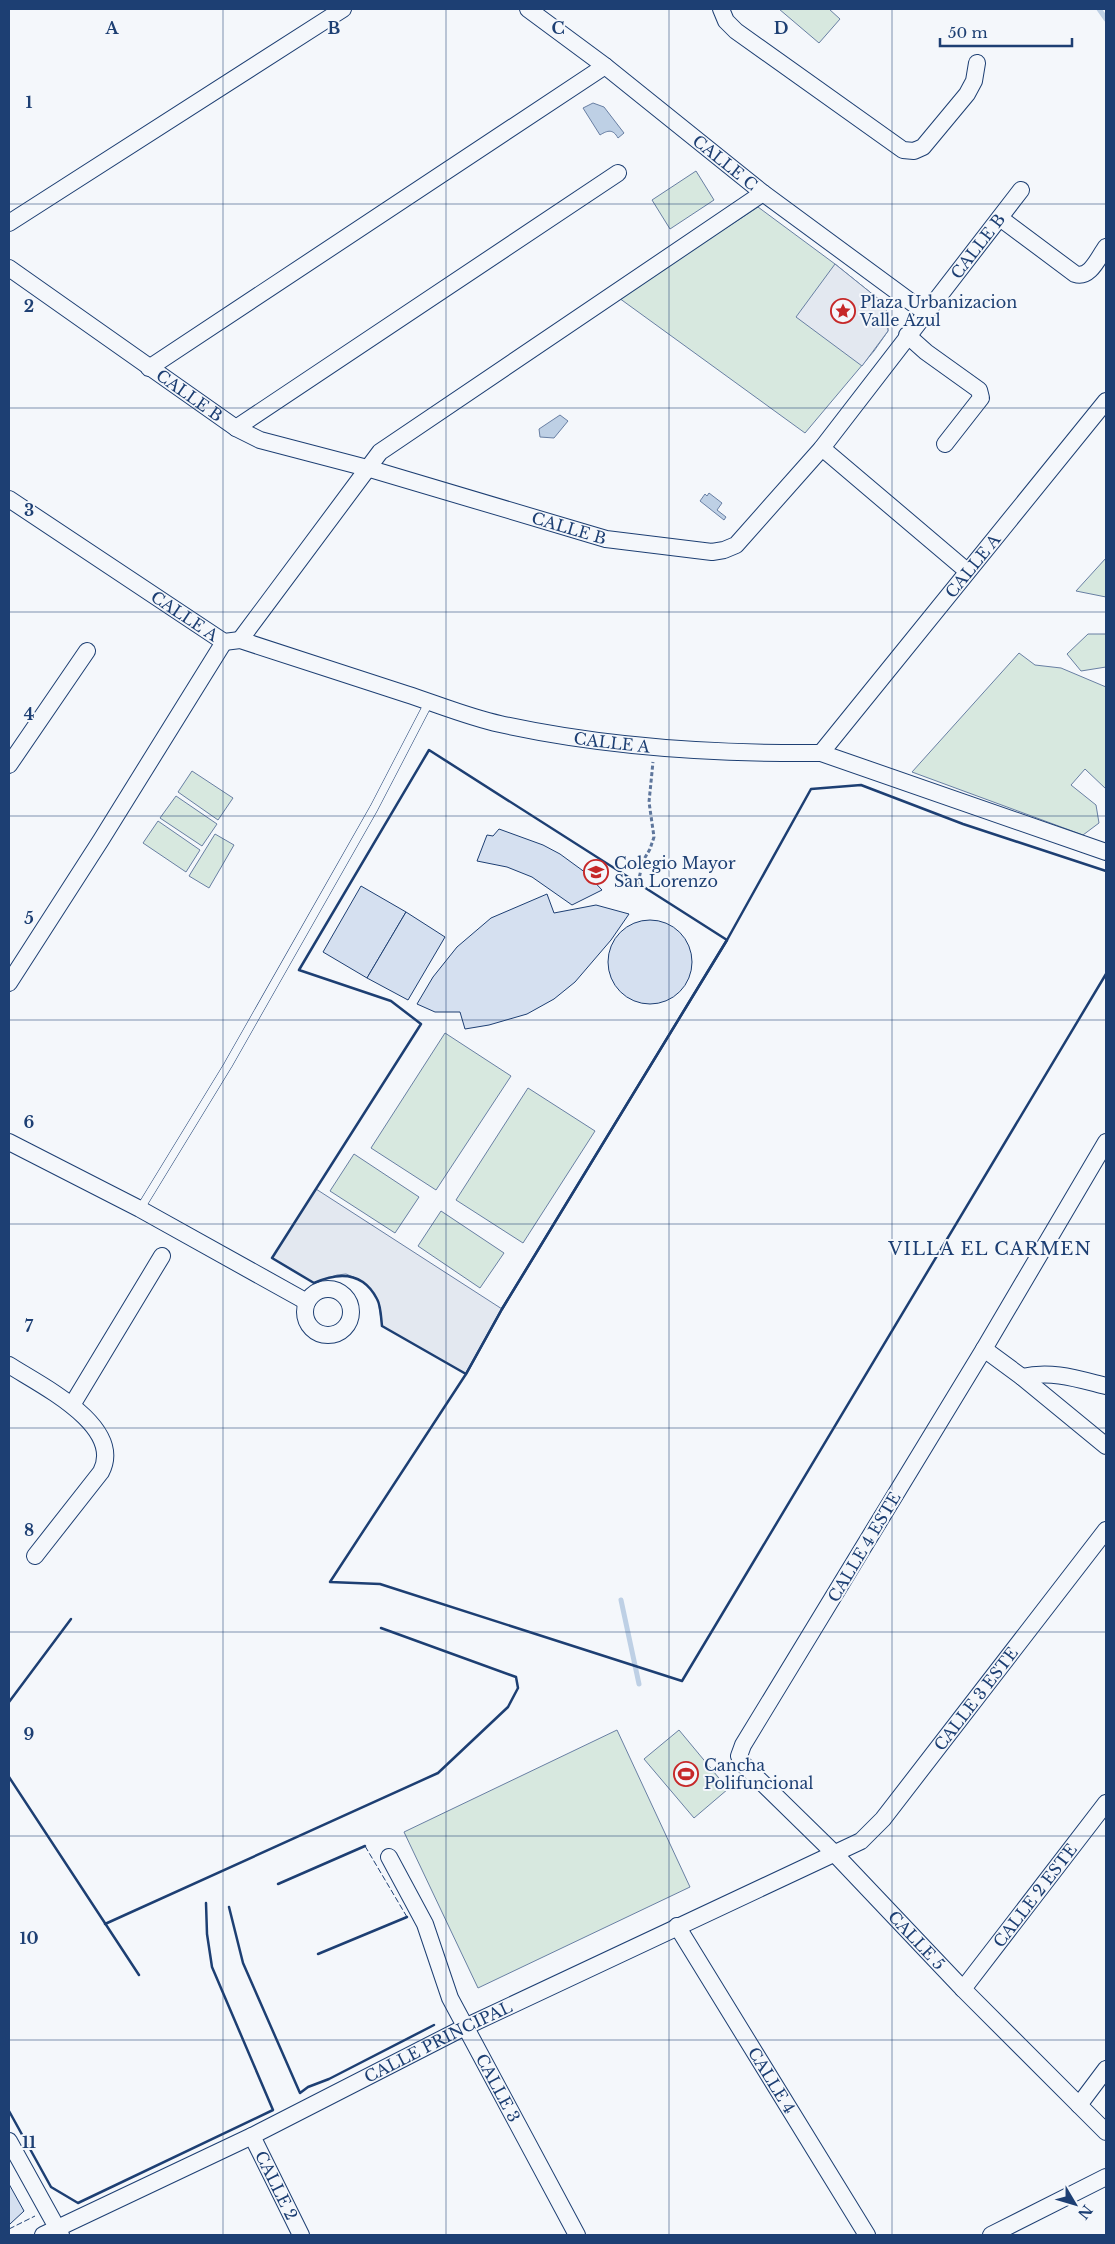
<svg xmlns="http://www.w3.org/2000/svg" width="1115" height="2244" font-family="'Libre Baskerville',serif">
  <rect width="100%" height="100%" fill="#f4f7fb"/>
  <g fill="#d7e8df" stroke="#687fa3">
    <polygon points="779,9 829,9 840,19 819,43"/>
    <polygon points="696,171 714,200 670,229 652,200"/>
    <polygon points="758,207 835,264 886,305 888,331 874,351 805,433 619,298"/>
    <polygon points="1106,558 1106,597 1076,591"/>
    <polygon points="1088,634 1106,634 1106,667 1081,671 1067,654"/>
    <polygon points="1019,653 1035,665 1061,668 1106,687 1106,789 1085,769 1071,785 1096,805 1099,823 1083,835 912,772"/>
    <polygon points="192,771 233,798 218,820 178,792"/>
    <polygon points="176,796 217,824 202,846 160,818"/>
    <polygon points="158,821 200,850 186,872 143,843"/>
    <polygon points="215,834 234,845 209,888 189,876"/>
    <polygon points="445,1033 511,1076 436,1190 371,1148"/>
    <polygon points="528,1088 595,1131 523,1243 456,1200"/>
    <polygon points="354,1154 419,1197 395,1233 330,1191"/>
    <polygon points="441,1211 504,1253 480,1288 418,1246"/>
    <polygon points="617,1730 690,1887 478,1988 404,1832"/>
    <polygon points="679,1730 728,1789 694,1818 644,1759"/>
  </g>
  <g fill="#e3e8f0" stroke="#687fa3">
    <polygon points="835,264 886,305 888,331 862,366 796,317"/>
    <polygon points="316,1189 502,1309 466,1374 382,1326 378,1300 369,1287 358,1279 346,1274 337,1275 314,1283 272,1258"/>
  </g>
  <g fill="#bed0e5" stroke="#687fa3">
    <path d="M593,103l11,4 20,26 -6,5c-5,-9 -10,-8 -18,-3l-17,-27z"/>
    <polygon points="560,415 568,421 554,438 540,437 539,429"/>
    <polygon points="709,493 722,503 717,510 726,517 724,520 700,501 705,494 707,496"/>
  </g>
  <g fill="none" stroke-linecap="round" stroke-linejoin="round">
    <g stroke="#bed0e5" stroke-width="5">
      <polyline points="1099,9 1106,19"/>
      <polyline points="621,1600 639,1684"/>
    </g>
  </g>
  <g fill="#d5e0f0" stroke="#1d3f73">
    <polygon points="499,829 543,845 560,854 586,873 602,890 572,905 532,877 507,867 477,861 487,835 493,836"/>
    <polygon points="361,886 406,912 367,978 323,952"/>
    <polygon points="547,894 554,913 596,905 629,914 611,940 575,982 554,999 527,1014 489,1025 465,1029 460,1012 435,1012 417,1004 433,977 457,947 491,918"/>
    <polygon points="406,912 445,937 408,1000 367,978"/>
    <circle cx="650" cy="962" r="42"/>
    <polygon points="9,2184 24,2211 10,2224 9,2222"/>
  </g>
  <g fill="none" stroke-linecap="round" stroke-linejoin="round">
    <defs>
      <polyline id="service" points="140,1209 228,1065 374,808 429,702"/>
      <g id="minor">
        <path id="s1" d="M528,9l77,57 158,127 163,120"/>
        <polyline points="721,9 726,21 736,31 903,150 914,151 923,147 967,94 974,81 977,63"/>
        <path d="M1000,218l75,56c15,5 23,-16 31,-27"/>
        <polyline points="9,223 343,9"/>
        <path id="s2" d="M9,268l227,160 24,12 107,28 239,71 106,13 12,-2 12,-5 86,-97 199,-258"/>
        <polyline points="907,335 926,352 979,390 981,398 945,444"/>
        <polyline points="149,368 605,66"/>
        <polyline points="236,428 618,173"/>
        <polyline points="822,448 967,571"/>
        <path id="s3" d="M9,499l215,143 16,-2c55,18 111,36 166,54 31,10 62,23 94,30 104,23 214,30 321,29l285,99"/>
        <polyline points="240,640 380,452 763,193"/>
        <path id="s4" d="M821,753l285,-352"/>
        <polyline points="9,765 87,651"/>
        <polyline points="9,983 101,840 224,642"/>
        <polyline points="9,1142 140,1209 307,1302"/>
        <path id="s5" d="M1106,1142l-122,207 -241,396 -4,11 4,8 91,89 129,136 143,143"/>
        <circle cx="328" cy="1312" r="23"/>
        <polyline points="984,1349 1022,1377 1106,1446"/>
        <path d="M9,1365c31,20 116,61 92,107l-66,84"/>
        <path d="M1022,1377c30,-7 56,2 84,9"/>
        <polyline points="72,1405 162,1256"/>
        <path id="s6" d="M389,1857l36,67 25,74 127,237"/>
        <path id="s7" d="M677,1926l190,309"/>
        <path id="s8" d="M963,1989l143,-186"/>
        <polyline points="1079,2105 1106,2069"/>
        <path id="s9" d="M252,2136l49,99"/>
        <polyline points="9,2141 61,2235"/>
        <path id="s10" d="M43,2235l209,-99 213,-109 396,-186 22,-22 223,-289"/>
        <polyline points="991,2235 1106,2177"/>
      </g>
    </defs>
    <use href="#service" stroke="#1d3f73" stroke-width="9"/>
    <use href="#minor" stroke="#1d3f73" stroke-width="18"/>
    <polyline stroke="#5e769c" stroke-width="3" stroke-dasharray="4 2.5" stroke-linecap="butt" points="638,883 643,861 650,849 654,837 649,802 653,762"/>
    <use href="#service" stroke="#f4f7fb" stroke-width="8"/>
    <use href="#minor" stroke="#f4f7fb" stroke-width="16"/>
    <g stroke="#1d3f73" stroke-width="1" stroke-dasharray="6 2.5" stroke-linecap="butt">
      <polyline points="365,1846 407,1917"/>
      <polyline points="9,2229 35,2216"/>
    </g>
    <g stroke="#1d3f73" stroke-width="2.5">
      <path d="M429,750l298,190 -225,369 -36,65 -84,-48c-1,-8 -1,-20 -5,-27 -14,-27 -38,-27 -63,-16l-42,-25 149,-234 -30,-23 -92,-31z"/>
      <polyline points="1106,871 963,824 861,785 811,789 727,940 502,1309 466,1374 330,1582 380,1584 682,1681 1106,974"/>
      <polyline points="9,1702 71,1619"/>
      <polyline points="9,1777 139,1975"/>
      <polyline points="278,1884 365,1846"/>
      <polyline points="229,1907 243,1963 300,2093 308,2087 329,2079 434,2025"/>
      <polyline points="105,1924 438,1773 508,1707 518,1688 516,1677 381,1628"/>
      <polyline points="318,1954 407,1917"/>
      <polyline points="9,2111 51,2187 78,2203 273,2110 212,1967 207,1934 206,1903"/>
    </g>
  </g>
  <path fill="none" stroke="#1d3f73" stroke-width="1" stroke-opacity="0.55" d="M223,9v2226M446,9v2226M669,9v2226M892,9v2226M9,204h1097M9,408h1097M9,612h1097M9,816h1097M9,1020h1097M9,1224h1097M9,1428h1097M9,1632h1097M9,1836h1097M9,2040h1097"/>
  <defs>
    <symbol id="sight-ring" viewBox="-11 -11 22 22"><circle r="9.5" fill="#f4f7fb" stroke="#c62828" stroke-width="1.5"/><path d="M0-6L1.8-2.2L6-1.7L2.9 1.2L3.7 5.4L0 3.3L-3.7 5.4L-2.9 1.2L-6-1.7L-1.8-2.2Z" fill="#c62828"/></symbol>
    <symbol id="school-ring" viewBox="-11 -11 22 22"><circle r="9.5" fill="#f4f7fb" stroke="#c62828" stroke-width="1.5"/><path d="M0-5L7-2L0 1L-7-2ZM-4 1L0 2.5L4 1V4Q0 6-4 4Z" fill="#c62828"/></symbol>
    <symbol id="stadium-ring" viewBox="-11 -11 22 22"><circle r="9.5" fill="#f4f7fb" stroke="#c62828" stroke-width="1.5"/><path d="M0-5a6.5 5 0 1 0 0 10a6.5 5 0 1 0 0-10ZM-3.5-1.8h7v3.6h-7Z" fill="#c62828"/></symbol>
  </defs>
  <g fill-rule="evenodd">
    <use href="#sight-ring" x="829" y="297" width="28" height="28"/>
    <use href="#school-ring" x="582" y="858" width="28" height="28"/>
    <use href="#stadium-ring" x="672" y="1760" width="28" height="28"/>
  </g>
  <g text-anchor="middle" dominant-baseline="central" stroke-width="4" stroke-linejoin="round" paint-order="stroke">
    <g font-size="16" fill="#1d3f73" stroke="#f4f7fb">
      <text stroke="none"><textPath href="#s1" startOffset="250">CALLE C</textPath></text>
      <text stroke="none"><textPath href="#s2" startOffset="1181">CALLE B</textPath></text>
      <text stroke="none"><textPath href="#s2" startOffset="221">CALLE B</textPath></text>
      <text stroke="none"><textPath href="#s2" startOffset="626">CALLE B</textPath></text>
      <text stroke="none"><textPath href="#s4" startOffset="241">CALLE A</textPath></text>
      <text stroke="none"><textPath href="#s3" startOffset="211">CALLE A</textPath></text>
      <text stroke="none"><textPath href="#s3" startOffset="661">CALLE A</textPath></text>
      <text transform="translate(864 1547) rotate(-59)">CALLE 4 ESTE</text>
      <text stroke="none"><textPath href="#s10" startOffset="1091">CALLE 3 ESTE</textPath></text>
      <text stroke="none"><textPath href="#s8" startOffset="118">CALLE 2 ESTE</textPath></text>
      <text stroke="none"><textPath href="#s5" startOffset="972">CALLE 5</textPath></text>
      <text stroke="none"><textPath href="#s10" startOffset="440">CALLE PRINCIPAL</textPath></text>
      <text stroke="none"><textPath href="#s7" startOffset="181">CALLE 4</textPath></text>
      <text stroke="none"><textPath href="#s6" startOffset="256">CALLE 3</textPath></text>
      <text stroke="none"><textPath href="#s9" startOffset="55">CALLE 2</textPath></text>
    </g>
    <g font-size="16" fill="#1d3f73" stroke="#f4f7fb" text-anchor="start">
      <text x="860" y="302">Plaza Urbanizacion<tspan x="860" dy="18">Valle Azul</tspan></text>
      <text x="614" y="863">Colegio Mayor<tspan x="614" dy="18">San Lorenzo</tspan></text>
      <text x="704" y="1765">Cancha<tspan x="704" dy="18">Polifuncional</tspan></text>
    </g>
    <g font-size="18" letter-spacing="1" fill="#1d3f73" stroke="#f4f7fb">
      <text x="990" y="1249">VILLA EL CARMEN</text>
    </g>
  </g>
  <g font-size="16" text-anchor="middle" font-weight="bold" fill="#1d3f73" stroke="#f4f7fb" stroke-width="4" stroke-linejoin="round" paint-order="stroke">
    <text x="112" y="34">A</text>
    <text x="334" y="34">B</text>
    <text x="558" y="34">C</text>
    <text x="781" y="34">D</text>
    <text x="29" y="108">1</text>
    <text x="29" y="312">2</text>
    <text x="29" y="516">3</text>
    <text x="29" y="720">4</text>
    <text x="29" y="924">5</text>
    <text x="29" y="1128">6</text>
    <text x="29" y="1332">7</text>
    <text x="29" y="1536">8</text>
    <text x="29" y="1740">9</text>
    <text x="29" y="1944">10</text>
    <text x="29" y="2148">11</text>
  </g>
  <rect width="1115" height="2244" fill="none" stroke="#1d3f73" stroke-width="20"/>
  <g transform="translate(1075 2204) rotate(128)" stroke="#f4f7fb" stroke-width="4" paint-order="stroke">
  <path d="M0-4L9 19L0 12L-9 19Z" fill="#1d3f73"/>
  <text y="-8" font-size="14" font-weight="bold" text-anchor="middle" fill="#1d3f73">N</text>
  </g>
  <path d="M940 38v8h132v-8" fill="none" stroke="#1d3f73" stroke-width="2.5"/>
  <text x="948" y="38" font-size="15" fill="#1d3f73" stroke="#f4f7fb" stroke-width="4" paint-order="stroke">50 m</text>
</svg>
